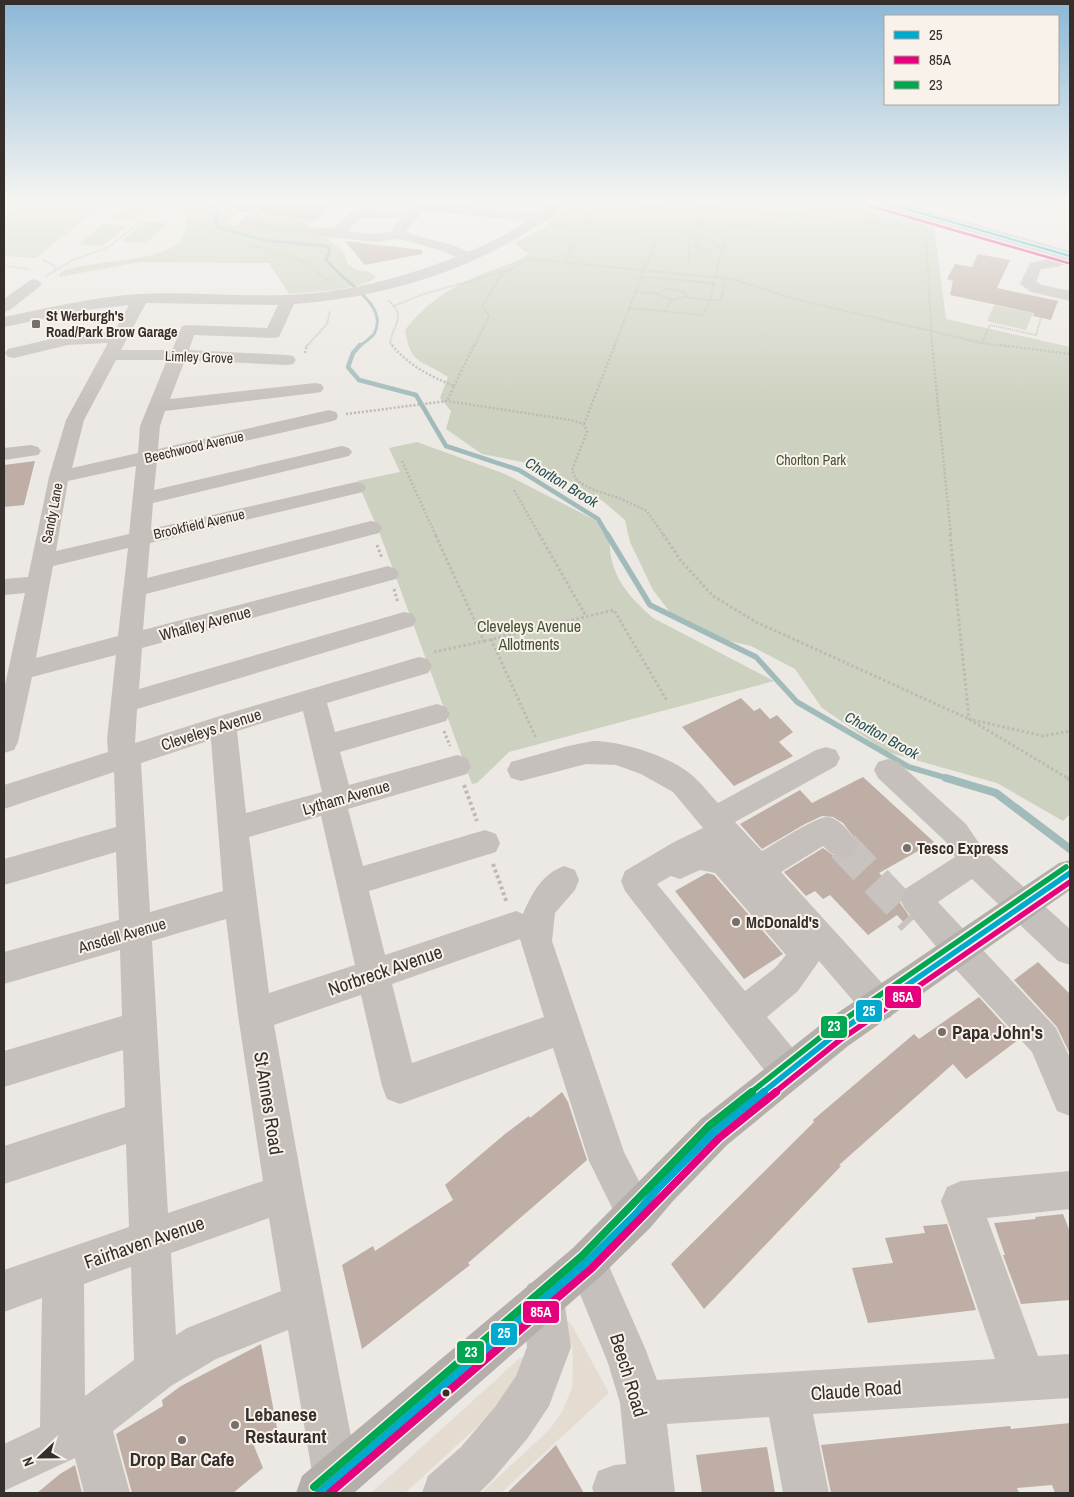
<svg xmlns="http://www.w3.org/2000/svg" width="1074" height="1497" font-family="'Archivo Narrow',sans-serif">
  <rect width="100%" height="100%" fill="#ece8e3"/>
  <g fill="#cdd1bf">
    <polygon points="23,199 110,199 36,258 4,256 4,212"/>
    <path d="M182,199h46l7,13 -6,11 5,3 91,11 18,14 5,13 9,6 11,1 8,6c-13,13 -67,15 -87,17l-20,-31 -130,-1 -80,15 1,-4 3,-2c30,-12 103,-7 120,-34 4,-6 3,-13 3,-19 0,-8 0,-12 -4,-19z"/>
    <path d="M579,199h270l84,20 13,100 124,28v467l-7,7 -66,-38 -110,-31 -65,-44 -27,-39 -44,-23 -42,-10 -33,-16 -23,-30 -23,-48 -5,-22 -21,-18 -46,-28 -21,-9 -55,-11 -36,-25 5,-18 -11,-13 8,-21c-27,-18 -37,-11 -43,-47 24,-31 50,-45 85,-59 14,-5 26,-9 39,-17l-15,-11 27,-13z"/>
    <polygon points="131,201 154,202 132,221 109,219"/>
    <polygon points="264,214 313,220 306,227 254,222"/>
    <polygon points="144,221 168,223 146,243 121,242"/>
    <polygon points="103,224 127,226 102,246 78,245"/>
    <polygon points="994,305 1033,313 1026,330 987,321"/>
    <path d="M417,442l88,32 90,46 15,14c-3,38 16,60 43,84l121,63 -265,71 -32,31 -5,1 -92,-250 -23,-53 43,-9 -11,-24z"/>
  </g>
  <g fill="#e5dcd1">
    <polygon points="566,1319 573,1327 609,1393 501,1493 481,1493 549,1430 562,1412 572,1388 573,1360 572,1345 563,1325"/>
    <polygon points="521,1357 524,1360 515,1392 405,1493 371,1493"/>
  </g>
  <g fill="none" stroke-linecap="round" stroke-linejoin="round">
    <path stroke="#a1bbbb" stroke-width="3" d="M209,199l8,11 -1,13 3,5 50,13 58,5 3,5 -4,8c14,22 65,45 48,75 -4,5 -11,9 -15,13"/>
    <polyline stroke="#a1bbbb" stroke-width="4.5" points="360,345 353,353 348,367 359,380 416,395 446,446 519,470 598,519 608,536"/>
    <polyline stroke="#a1bbbb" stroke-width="5.5" points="607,534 650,605 756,657 797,702 909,767 950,779"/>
    <polyline stroke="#a1bbbb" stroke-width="8" points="946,778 996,793 1070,849"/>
  </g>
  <g fill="#beaea6">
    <polygon points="238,199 306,200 339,199 316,220 264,214 257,209 248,212 237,211"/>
    <polygon points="345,241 422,250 422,254 365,265"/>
    <polygon points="978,254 1010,260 997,288 1058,301 1051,320 1033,316 1034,313 950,295 953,281 947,279 955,264 972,267"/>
    <polygon points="35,461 24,505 4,507 4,465"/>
    <polygon points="741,698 754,711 760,708 770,719 777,715 793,732 779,742 793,756 734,786 682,727"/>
    <polygon points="863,777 934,842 879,873 900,894 898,900 912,920 906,925 897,915 868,935 830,895 823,899 815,891 806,896 784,872 823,848 837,858 845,859 855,857 860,845 843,823 833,817 822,816 805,824 762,849 740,824 800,790 812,803"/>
    <polygon points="707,873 714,875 783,954 744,979 675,891"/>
    <polygon points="1038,962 1070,994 1070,1054 1057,1027 1014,980"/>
    <polygon points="979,997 1018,1040 966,1079 953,1064 839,1165 841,1166 704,1309 671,1264 814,1122 813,1120 914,1034 919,1039"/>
    <polygon points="562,1092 568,1102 587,1160 468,1263 470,1265 362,1349 342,1265 373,1246 375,1251 453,1200 445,1185 505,1134 529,1116 530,1118"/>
    <polygon points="1063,1214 1070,1232 1070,1300 1021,1304 1003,1255 1005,1255 994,1223 1036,1219 1035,1217"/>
    <polygon points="947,1224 976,1310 868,1323 852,1268 893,1263 885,1238 925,1233 923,1226"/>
    <polygon points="261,1344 277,1428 252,1441 263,1468 233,1493 132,1493 116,1434 163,1406 162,1400 181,1386"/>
    <polygon points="1070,1423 1070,1493 1055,1493 1052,1485 1017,1488 1019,1493 831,1493 821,1445 1010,1426 1011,1429"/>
    <polygon points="556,1445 584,1493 507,1493"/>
    <polygon points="767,1447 775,1493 702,1493 696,1455"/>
    <polygon points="75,1465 82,1493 37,1493 60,1474"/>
  </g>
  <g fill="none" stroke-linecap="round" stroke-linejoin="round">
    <polyline stroke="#c8c3be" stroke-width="15" stroke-dasharray="15 8" stroke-linecap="butt" points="519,199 542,201"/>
    <polyline stroke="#c8c3be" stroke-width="32" stroke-dasharray="32 16" stroke-linecap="butt" points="843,846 913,920"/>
    <g stroke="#beb9b5" stroke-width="2" stroke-dasharray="1 1" stroke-linecap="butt">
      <polyline points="200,199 210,215 201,225 212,233 301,260 329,281"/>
      <polyline points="232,199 237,210"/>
      <polyline points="620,199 901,225"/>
      <polyline points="965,199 978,202 995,218"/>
      <polyline points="594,202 668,209"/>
      <polyline points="4,204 11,199"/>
      <polyline points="755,211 757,202"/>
      <polyline points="556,226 680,240 689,244 689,262"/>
      <polyline points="727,228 790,216"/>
      <polyline points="926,229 932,347"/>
      <polyline points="685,230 703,225 712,229 677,231 690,236"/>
      <polyline points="686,230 690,219 703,221 703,225"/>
      <polygon points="693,234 701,234 706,238 693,240 689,237"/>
      <polyline points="706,238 720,235 718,231 712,229"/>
      <path d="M698,240l-3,6c8,5 16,5 24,0l-4,-4 -12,-2"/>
      <polyline points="43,260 54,265 55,271"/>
      <polyline points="565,262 596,199"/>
      <polyline points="4,266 29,269"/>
      <polyline points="46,276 73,260 109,247 161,204 171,199"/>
      <polyline points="642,277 714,283 710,300 685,297"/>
      <polyline points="715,277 734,199"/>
      <polygon points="671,289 679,290 686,294 685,297 672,300 661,296 663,290"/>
      <polyline points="636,292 660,294"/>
      <path d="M388,300c19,17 6,22 2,43l3,4"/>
      <polyline points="394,306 421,295 508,270"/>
      <polyline points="629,308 703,315 710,300 721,300 726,278"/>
      <polyline points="665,311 672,300"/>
      <polyline points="982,343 990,325 1036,335 1041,318"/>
      <polyline points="306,347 327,324 330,311"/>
      <polyline points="474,347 489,316 483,306 500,276 528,259 732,279 799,300 982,343 1010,347"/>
      <polyline points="614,347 668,209 678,204"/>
    </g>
    <g stroke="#beb9b5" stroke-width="2.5" stroke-dasharray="2 2" stroke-linecap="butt">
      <path d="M392,345c17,21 38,31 62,41l-7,15"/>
      <polyline points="932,345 951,536"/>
      <polyline points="1000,345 1070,354"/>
      <polyline points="305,353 307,345"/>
      <polyline points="454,386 474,345"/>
      <polyline points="346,414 447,401 571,420 584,424 587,432 572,470 577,481 594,490 619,498 647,511 664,536"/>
      <polyline points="584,424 615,345"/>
      <polyline points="402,461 436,536"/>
      <polyline points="514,490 540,536"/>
    </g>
    <g stroke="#beb9b5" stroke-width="3" stroke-dasharray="2.5 2.5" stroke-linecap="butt">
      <polyline points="539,534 586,616"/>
      <polyline points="663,534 681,561 713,596 756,622 969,719 1069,779"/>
      <polyline points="950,534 969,719 1043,736 1070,731"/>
      <polyline points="377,545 382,558"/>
      <polyline points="394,589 398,603"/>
      <polyline points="491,639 536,738"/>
      <polyline points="484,641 614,610 667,701"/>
      <polyline points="434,652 484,641 435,534"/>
      <polyline points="444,731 450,746"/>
    </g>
    <g stroke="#beb9b5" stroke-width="4" stroke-dasharray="3 3" stroke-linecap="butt">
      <polyline points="1067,778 1070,780"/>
      <polyline points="464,785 477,821"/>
      <polyline points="493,864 507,903"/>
    </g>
    <g fill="#c5c0bc" fill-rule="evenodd">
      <path d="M556,199h15c-11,14 -27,23 -42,32 -70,44 -153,67 -235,73l-15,33 -6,1 -79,-3 -5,15 98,5 6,1 3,4 -3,4 -6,1 -102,-5 -15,39 145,-16 6,1 3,4 -3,4 -6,1 -150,18 -5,15 -2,23 171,-39 7,2 2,4 -2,4 -7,2 -172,39 -3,29 188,-44 7,2 3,4 -3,4 -196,47 -2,26 205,-47 7,2 3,4 -3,4 -213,51 -3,35 224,-57 8,2 3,5 -3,5 -233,61 -3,36 245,-64 8,3 3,5 -3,5 -254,69 -3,41 265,-77 9,2 3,6 -3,6 -276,83 -2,34 88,-28 196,-58 9,2 4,7 -4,7 -101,30 8,29 102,-28 9,3 4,7 -4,7 -106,31 9,33 108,-30 10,3 4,8 -4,8 -119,35 15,57 122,-36 11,4 4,9 -4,9 -127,39 16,64 131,-44 7,3c9,-21 19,-40 41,-48l11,4 4,10 -4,10 -20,23 -3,28 72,211 32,62 -6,14 -14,6 -14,-6 -33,-67 -36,-113 -153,56 -13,-5 -5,-13 -21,-91 -87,30 30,168 55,285 -6,15h-34l-6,-15 -25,-148 -72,29 -45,27 -58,45 17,62h-46l-9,-35 -71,33v-47l36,-17 2,-129 -38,14v-42l125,-43 -3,-83 -122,40v-38l121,-39 -2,-57 -119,37v-36l118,-35 -2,-66 -116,34v-32l115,-32 -3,-68 -112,33v-26l112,-32 -2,-55 -110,37v-24l104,-33 -1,-13 9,-84 -84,22 -14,65 -4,8 -10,3v-64l21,-96 -21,2v-16l24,-2 21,-100 17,-57 42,-77 -40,2 -54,13 -6,-1 -3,-4 3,-4 60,-14 46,-3 15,-27 -42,5 -83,17v-10c44,-9 89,-20 135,-23 49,-3 98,3 148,1 58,-2 115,-17 169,-38l-13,-6 -44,-12 -23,3 -137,-14 -2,-3c4,-6 12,-12 19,-14l7,4 -7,7 77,7 20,-19 5,-1 52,1 2,-3 16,-4 110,10zM428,211l99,10 -25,15 -33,16 -16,-7 -43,-11 -4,-3 16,-18zM362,217l40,1 -8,8 -2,6 -16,2 -29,-3zM146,303l132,2 -11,23 -79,-3 -6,1 -10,24h-51zM116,360h51l-27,66 -2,27 -66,15 12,-48zM136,466l-7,68 -73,17 12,-70zM128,548l-10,88 -82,22 17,-92zM303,711l19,81 -76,21 -9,-82zM211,740l12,151 -73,21 -9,-149zM321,816l34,149 -86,28 -20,-156zM226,919l12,96 25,166 -95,32 -16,-272zM520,939l24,78 -132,46 -20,-79zM269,1218l12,73 -94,37 -11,7 -5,-82zM131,1267l3,93 -49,36 -1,-112z"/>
      <polygon points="865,199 888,199 1070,251 1070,262 1057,267 1041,269 1036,282 1042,285 1070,291 1070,301 1031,292 1020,284 1030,263 1057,257 867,202"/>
      <polygon points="34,279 39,281 42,284 39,287 10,310 4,312 4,299 29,281"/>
      <polygon points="31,445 38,447 41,451 38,455 4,460 4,448"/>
      <path d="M593,741c29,0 80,16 101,36 9,8 16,18 24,26l98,-53 10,-3 10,3 4,8 -4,8 -101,56 27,29c11,-6 56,-36 66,-34 13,2 25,18 30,29l-4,9c-14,5 -21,1 -31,-9l-42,26 110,121 5,12 -5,12 -12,5 -12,-5 -48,-56 -21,30 -31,26 34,41 5,13 -5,13 -13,5 -13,-5 -150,-193 -4,-10 4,-10 49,-29 29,-14 -30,-36 -32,-18 -25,-9 -30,-1 -65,17 -10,-3 -4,-8 4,-8 57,-16zM700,870l15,3 71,82 -11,13 -30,23 -88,-107 14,-8 9,3z"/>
      <polygon points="888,759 898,762 966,824 985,852 1070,929 1070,965 1058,961 972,879 938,902 1056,1028 1070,1058 1070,1116 1057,1111 1032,1052 948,961 905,909 900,899 905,889 955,857 946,842 878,778 874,770 878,762"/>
      <polygon points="1070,1171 1070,1209 987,1218 1038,1356 1070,1354 1070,1398 813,1414 829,1493 783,1493 769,1417 667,1424 675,1493 594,1493 592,1488 598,1471 615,1465 626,1464 620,1403 608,1363 567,1262 573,1248 587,1242 601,1248 645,1348 657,1380 995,1359 941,1201 947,1187 961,1181"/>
      <polygon points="543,1278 558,1284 564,1299 571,1347 555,1390 549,1406 527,1439 493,1479 479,1493 422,1493 428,1476 461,1447 495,1407 516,1376 527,1347 522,1299 528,1284"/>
    </g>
    <polygon fill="#b4afab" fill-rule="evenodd" points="1070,860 1070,890 848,1046 727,1145 673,1201 650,1228 601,1276 354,1493 296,1493 302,1476 573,1248 701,1119 824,1022 1059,863"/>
    <defs>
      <polyline id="bus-1-far2" points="872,199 1070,256"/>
      <polyline id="bus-1-far1" points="762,1093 836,1034 1070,873"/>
      <polyline id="bus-1" points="319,1493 587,1262 636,1214 659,1187 714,1132 764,1092"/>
      <polyline id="bus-2-far2" points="870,206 1068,263"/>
      <polyline id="bus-2-far1" points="774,1093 840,1040 1070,882"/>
      <polyline id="bus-2" points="330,1493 592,1268 719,1138 776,1092"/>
      <polyline id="bus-3-far1" points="750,1093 832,1028 1066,867"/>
      <polyline id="bus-3" points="314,1487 582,1256 709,1126 752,1092"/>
    </defs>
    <use href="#bus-1-far2" stroke="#f8f2eb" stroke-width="4.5"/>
    <use href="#bus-1-far1" stroke="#f8f2eb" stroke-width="9"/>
    <use href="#bus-1" stroke="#f8f2eb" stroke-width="11"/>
    <use href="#bus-2-far2" stroke="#f8f2eb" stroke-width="4.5"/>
    <use href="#bus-2-far1" stroke="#f8f2eb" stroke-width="9"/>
    <use href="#bus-2" stroke="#f8f2eb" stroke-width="11"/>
    <use href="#bus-3-far1" stroke="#f8f2eb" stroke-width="9"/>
    <use href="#bus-3" stroke="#f8f2eb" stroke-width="11"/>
    <use href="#bus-1-far2" stroke="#00a9ce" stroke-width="2.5"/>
    <use href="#bus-1-far1" stroke="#00a9ce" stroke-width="5.5"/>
    <use href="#bus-1" stroke="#00a9ce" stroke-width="8"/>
    <use href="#bus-2-far2" stroke="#e5007d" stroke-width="2.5"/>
    <use href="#bus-2-far1" stroke="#e5007d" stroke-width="5.5"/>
    <use href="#bus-2" stroke="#e5007d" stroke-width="8"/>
    <use href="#bus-3-far1" stroke="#00a651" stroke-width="5.5"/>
    <use href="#bus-3" stroke="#00a651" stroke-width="8"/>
  </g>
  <linearGradient id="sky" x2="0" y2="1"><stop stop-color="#8bb7d6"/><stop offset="0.49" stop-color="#f6f5f2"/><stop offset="1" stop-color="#f6f5f2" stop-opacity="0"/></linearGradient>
  <rect width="1074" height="409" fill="url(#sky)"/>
  <g fill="#766f6b" stroke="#f8f2eb" stroke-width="2">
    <rect x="31" y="319" width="10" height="10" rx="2.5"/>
    <circle cx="907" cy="848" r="5"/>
    <circle cx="736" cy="922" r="5"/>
    <circle cx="942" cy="1032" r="5"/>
    <circle cx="235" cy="1425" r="5"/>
    <circle cx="182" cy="1440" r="5"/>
  </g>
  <circle fill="#362e2a" stroke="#f8f2eb" stroke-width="2" cx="446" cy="1393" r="4.5"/>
  <g text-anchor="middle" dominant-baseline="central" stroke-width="4" stroke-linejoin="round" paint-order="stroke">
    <g font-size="14" font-weight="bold" fill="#362e2a" stroke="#f8f2eb" text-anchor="start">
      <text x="46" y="316">St Werburgh's<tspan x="46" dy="16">Road/Park Brow Garage</tspan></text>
    </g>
    <g font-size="14" fill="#362e2a" stroke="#f8f2eb">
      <text transform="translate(199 357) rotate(2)">Limley Grove</text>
      <text transform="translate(194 447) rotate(-13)">Beechwood Avenue</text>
      <text transform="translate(52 513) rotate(-79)">Sandy Lane</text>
      <text transform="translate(199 524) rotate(-13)">Brookfield Avenue</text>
    </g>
    <g font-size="14" fill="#455131" stroke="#f8f2eb">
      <text x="811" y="460">Chorlton Park</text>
    </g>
    <g font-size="15" font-style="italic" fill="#245053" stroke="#f8f2eb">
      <text transform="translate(562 482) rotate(31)">Chorlton Brook</text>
      <text transform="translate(882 735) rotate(29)">Chorlton Brook</text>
    </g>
    <g font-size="16" fill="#362e2a" stroke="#f8f2eb">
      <text transform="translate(205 623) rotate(-15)">Whalley Avenue</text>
      <text transform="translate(211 729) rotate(-18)">Cleveleys Avenue</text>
      <text transform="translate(346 797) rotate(-16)">Lytham Avenue</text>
      <text transform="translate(122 935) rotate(-16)">Ansdell Avenue</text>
    </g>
    <g font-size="16" fill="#455131" stroke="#f8f2eb">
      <text x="529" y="626">Cleveleys Avenue<tspan x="529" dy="18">Allotments</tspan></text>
    </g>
    <g font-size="16" font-weight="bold" fill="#362e2a" stroke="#f8f2eb" text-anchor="start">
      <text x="917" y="848">Tesco Express</text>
      <text x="746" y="922">McDonald's</text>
    </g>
    <g font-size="19" fill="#362e2a" stroke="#f8f2eb">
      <text transform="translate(385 970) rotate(-19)">Norbreck Avenue</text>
      <text transform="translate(269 1103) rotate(81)">St Annes Road</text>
      <text transform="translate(144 1242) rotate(-19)">Fairhaven Avenue</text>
      <text transform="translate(629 1375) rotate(73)">Beech Road</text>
      <text transform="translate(856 1390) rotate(-4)">Claude Road</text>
    </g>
    <g font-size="19" font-weight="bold" fill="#362e2a" stroke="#f8f2eb" text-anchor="start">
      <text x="952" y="1032">Papa John's</text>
      <text x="245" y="1414">Lebanese<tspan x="245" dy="22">Restaurant</tspan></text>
      <text x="182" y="1459" text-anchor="middle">Drop Bar Cafe</text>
    </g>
  </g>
  <g stroke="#f8f2eb" stroke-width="2">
    <rect x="884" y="985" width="38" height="24" rx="5" fill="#e5007d"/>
    <rect x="855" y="999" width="28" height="24" rx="5" fill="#00a9ce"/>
    <rect x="820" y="1015" width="28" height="24" rx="5" fill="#00a651"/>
    <rect x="522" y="1300" width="38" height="24" rx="5" fill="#e5007d"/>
    <rect x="490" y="1322" width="28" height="24" rx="5" fill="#00a9ce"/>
    <rect x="456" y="1340" width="29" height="24" rx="5" fill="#00a651"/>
  </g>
  <g font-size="14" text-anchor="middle" font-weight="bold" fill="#fff">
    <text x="903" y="1002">85A</text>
    <text x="869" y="1016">25</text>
    <text x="834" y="1031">23</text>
    <text x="541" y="1317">85A</text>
    <text x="504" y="1338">25</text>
    <text x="471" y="1357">23</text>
  </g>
  <rect width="1074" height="1497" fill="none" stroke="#362e2a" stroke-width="10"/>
  <rect x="884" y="15" width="175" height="90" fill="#f8f2eb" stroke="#aaa49e"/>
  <rect x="894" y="31" width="25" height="8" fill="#00a9ce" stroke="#aaa49e"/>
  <text x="929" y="40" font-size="15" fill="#362e2a">25</text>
  <rect x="894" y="56" width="25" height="8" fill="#e5007d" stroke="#aaa49e"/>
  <text x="929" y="65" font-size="15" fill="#362e2a">85A</text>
  <rect x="894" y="81" width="25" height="8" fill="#00a651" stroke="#aaa49e"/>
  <text x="929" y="90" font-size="15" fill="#362e2a">23</text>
  <g transform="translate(40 1457) rotate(248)" stroke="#f8f2eb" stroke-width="4" paint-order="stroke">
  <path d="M0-4L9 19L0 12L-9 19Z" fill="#362e2a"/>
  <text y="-8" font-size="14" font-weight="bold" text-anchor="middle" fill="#362e2a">N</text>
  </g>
</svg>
